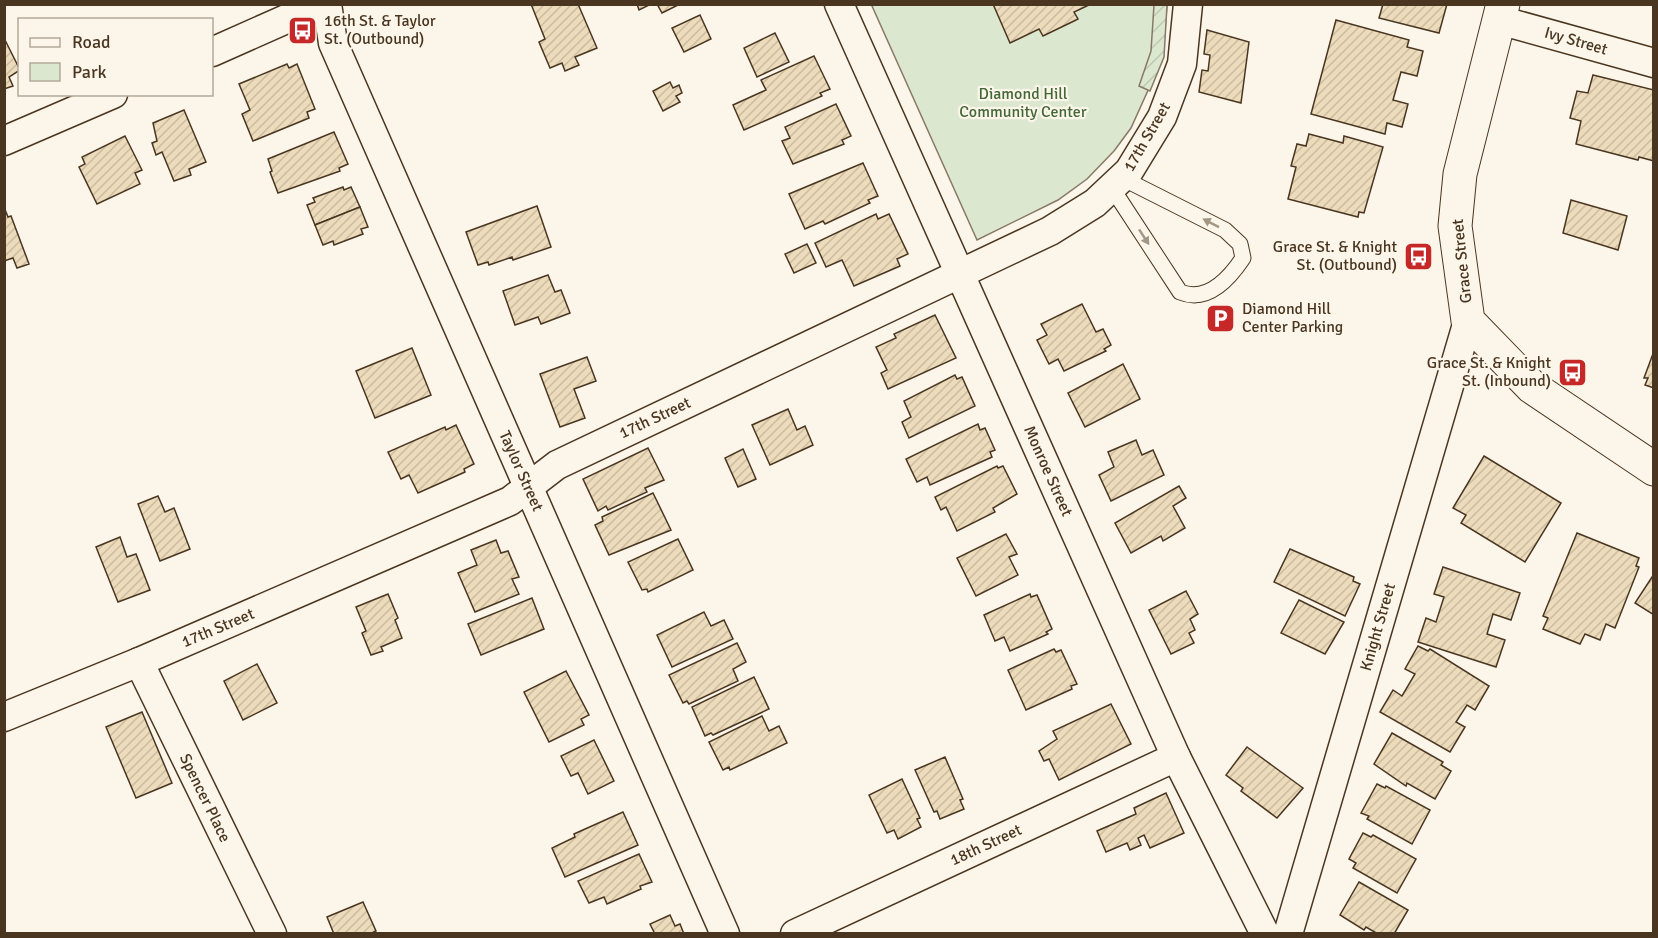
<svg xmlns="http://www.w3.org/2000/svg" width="1658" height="938" font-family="Signika,sans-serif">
  <defs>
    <pattern id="garden-furrows" width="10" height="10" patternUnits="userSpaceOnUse" patternTransform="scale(1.5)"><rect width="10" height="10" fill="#dce7d0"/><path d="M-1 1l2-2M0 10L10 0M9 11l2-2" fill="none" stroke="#bec7b2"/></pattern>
    <pattern id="building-hatch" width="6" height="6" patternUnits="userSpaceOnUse" patternTransform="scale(1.5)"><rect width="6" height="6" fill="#ecdcbc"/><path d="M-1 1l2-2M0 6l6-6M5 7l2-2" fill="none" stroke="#ccbda1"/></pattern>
  </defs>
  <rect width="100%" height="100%" fill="#fbf6e9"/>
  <polygon fill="#dce7d0" stroke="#887966" stroke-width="1.5" points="875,4 1167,5 1163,57 1131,128 1114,151 1087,179 1058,200 977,240 872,6"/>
  <polygon fill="url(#garden-furrows)" stroke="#887966" stroke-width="1.5" points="1154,5 1167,5 1164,57 1150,91 1139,86 1151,51"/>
  <g fill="url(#building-hatch)" stroke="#4a3520" stroke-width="1.5">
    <polygon points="531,4 578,4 597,48 575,57 579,65 565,71 562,63 550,68 539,42 545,39"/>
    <polygon points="637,4 651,4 639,10"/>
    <polygon points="657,4 680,4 662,13"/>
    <polygon points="993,4 1091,4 1074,12 1078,19 1074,21 1043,36 1039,29 1010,43"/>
    <polygon points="1383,4 1447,4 1439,33 1379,18"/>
    <polygon points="700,15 711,39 684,52 672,28"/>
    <polygon points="1336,20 1409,40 1407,47 1423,51 1417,76 1401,72 1393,100 1408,104 1402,127 1387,123 1385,134 1311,114"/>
    <polygon points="1207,30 1249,42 1241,103 1199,92 1202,70 1208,71 1210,55 1204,54"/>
    <polygon points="775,33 789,62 757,77 744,48"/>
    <polygon points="4,38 20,70 9,77 13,86 4,89"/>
    <polygon points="814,56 830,89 820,93 822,96 744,130 733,105 766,90 761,80"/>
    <polygon points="287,64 289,68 297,64 315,109 307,112 309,118 253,141 242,114 250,110 239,84"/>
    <polygon points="1593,75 1654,90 1654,161 1639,157 1638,160 1576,144 1581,121 1570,118 1577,91 1588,93"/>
    <polygon points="670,82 673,88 679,85 682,93 676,96 680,102 663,111 653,91"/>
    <polygon points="836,104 851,136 842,140 844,144 793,164 782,141 790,138 785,127"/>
    <polygon points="184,110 206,162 189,169 191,175 174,181 162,152 156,155 152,143 157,141 153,123"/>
    <polygon points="334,132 348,164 339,168 340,171 278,193 270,172 272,171 268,159"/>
    <polygon points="1309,134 1343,143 1344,136 1383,147 1364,213 1359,212 1358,217 1288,199 1296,167 1291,166 1297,144 1306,146"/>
    <polygon points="125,136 142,170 135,173 140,184 97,204 79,167 85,164 82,157"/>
    <polygon points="863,163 878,196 868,200 870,203 825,224 823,221 805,229 789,194"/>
    <polygon points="343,187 344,190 351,187 360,207 315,225 307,205 315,202 313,198"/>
    <polygon points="1571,200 1627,216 1618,250 1563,233"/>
    <polygon points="537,206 551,247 513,260 512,257 489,265 488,262 478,265 466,232"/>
    <polygon points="4,207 8,217 11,216 29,264 17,268 13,258 4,261"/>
    <polygon points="360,207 368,227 361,229 363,234 334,245 333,241 323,245 315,225"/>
    <polygon points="876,214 878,219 889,214 908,254 897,259 900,266 854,286 842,260 826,267 815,243"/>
    <polygon points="807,244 816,263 794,273 785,254"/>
    <polygon points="548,275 555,292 561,290 570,313 541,324 538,317 515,325 503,291"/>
    <polygon points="1082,304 1096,332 1103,329 1111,345 1104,349 1106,351 1064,371 1058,359 1049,364 1037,340 1047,335 1041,324"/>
    <polygon points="935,315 956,358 888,389 881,373 887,370 876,347 896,338 894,334"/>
    <polygon points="412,348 431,395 375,418 356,371"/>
    <polygon points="1654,351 1654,388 1645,385 1648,378 1644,378"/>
    <polygon points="587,357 596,381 574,389 585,418 560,427 540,374"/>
    <polygon points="1123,364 1140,399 1085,427 1068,393"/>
    <polygon points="955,375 957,379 962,377 975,406 909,438 902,422 911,417 904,401"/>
    <polygon points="788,409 797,430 805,426 813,445 770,465 752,425"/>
    <polygon points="978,424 980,430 985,428 995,450 990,452 992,457 930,485 927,477 917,482 906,459"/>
    <polygon points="456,425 474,464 464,469 465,472 418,493 409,475 401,479 388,452 445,427 446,430"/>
    <polygon points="1136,440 1142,455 1153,450 1164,475 1111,501 1099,475 1114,467 1108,452"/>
    <polygon points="648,448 664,480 645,488 647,492 608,510 606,506 598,511 583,479"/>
    <polygon points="743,449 756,479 738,487 725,458"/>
    <polygon points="1484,456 1561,503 1525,562 1461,523 1466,515 1453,508"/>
    <polygon points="997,466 998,468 1003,466 1017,494 993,508 995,512 957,531 946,507 941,510 935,497"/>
    <polygon points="1179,486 1186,498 1173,506 1185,528 1163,541 1161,536 1131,553 1115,523"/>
    <polygon points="653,493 671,530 609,555 595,525 603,521 602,517"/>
    <polygon points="158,496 165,512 174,508 190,549 160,561 138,504"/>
    <polygon points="1577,533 1639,558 1636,566 1639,567 1615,628 1606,624 1600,640 1585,634 1580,644 1543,629 1548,618 1543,616"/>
    <polygon points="1006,534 1017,554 1009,557 1018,575 976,596 957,558"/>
    <polygon points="120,537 127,557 136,554 150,590 118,602 96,547"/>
    <polygon points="678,539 693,570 648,592 647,589 642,590 628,562"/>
    <polygon points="496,540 501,553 508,551 519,577 512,579 519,594 475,612 458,573 477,565 471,550"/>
    <polygon points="1290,549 1354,577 1353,581 1360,584 1345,616 1274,582"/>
    <polygon points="1443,567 1520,593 1511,620 1493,614 1487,634 1505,640 1496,667 1418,642 1426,618 1436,622 1444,597 1434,594"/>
    <polygon points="1654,574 1654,615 1635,603"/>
    <polygon points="1186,591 1198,614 1190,619 1195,630 1189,633 1194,643 1171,654 1149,610"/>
    <polygon points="388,594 398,618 395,620 402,638 381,647 383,651 371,655 362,633 366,631 356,607"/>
    <polygon points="1030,594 1031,597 1037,595 1052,629 1046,632 1048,634 1010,651 1004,637 995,641 984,615"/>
    <polygon points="532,598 544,629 481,655 468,624"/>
    <polygon points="1299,600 1344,622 1325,654 1281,633"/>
    <polygon points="704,612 711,626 724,620 733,639 672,667 657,635"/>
    <polygon points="737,643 746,662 733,669 738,681 689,704 687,701 683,703 669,675"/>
    <polygon points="1418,646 1428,651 1430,649 1489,686 1475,710 1467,705 1456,722 1465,727 1450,752 1380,712 1393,690 1402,696 1415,674 1405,669"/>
    <polygon points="1054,649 1056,652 1061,650 1077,684 1071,686 1072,689 1026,710 1008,670"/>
    <polygon points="257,664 277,703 243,720 224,681"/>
    <polygon points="566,671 589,715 581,719 584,725 549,742 524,692"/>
    <polygon points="754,677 769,709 713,735 711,733 705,736 692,707"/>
    <polygon points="1111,704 1131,744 1059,780 1049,759 1044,761 1039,751 1057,739 1053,731"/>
    <polygon points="142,712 172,783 136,798 106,727"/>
    <polygon points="762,716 769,731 779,726 787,743 730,770 729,767 723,770 709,742"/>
    <polygon points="1392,733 1443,762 1441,765 1451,771 1435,799 1407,783 1406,786 1374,764"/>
    <polygon points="594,740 614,781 588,794 578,773 571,776 561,756"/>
    <polygon points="1247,747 1303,788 1277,818 1241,791 1243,788 1226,775"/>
    <polygon points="945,757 963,799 960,800 964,809 940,819 937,811 934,812 915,770"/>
    <polygon points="902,779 920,818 917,819 921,827 898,839 894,830 887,833 869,795"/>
    <polygon points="1377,784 1385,788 1386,786 1430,810 1412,844 1367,819 1369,816 1361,813"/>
    <polygon points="1166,793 1184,833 1150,848 1144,835 1138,838 1141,845 1130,850 1127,843 1106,852 1097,831 1136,814 1134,808"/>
    <polygon points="623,812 638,845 565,877 552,848 575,837 574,834"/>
    <polygon points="1363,833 1371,837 1373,835 1416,859 1397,893 1353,868 1356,863 1349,859"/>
    <polygon points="639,854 652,882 640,886 641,889 607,904 604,897 589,903 578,881"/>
    <polygon points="1359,882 1408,910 1394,934 1378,934 1366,927 1364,930 1340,915"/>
    <polygon points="363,902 376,931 370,934 334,934 327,917"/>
    <polygon points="670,915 675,926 680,924 684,934 655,934 650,924"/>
  </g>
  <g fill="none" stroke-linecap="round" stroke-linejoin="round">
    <defs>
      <path id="lane" d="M1112,188l68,104c27,11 49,-13 63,-34l-3,-14 -15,-14 -103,-52"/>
      <g id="street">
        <polyline points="327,4 333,43 725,934"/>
        <polyline points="839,4 1176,757 1265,934"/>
        <polyline points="1499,20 1654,63"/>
        <polyline points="212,52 320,4"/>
        <polyline points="4,141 113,94"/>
        <polyline points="139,662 272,934"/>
        <polyline points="4,717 139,662 510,501 557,465 1050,231 1095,203 1129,171 1162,117 1182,64 1188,4"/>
        <polyline points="795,934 1176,757"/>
        <polyline points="1288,934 1468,321"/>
      </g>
      <polyline id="secondary" points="1503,4 1460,174 1455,226 1468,321 1532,387 1654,469"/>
    </defs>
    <use href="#lane" stroke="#4a3520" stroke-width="17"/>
    <use href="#street" stroke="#4a3520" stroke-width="31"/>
    <use href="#secondary" stroke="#4a3520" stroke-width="35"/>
    <use href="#lane" stroke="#fbf6e9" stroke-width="15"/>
    <use href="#street" stroke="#fbf6e9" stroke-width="28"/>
    <use href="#secondary" stroke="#fbf6e9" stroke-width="33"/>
  </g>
  <defs><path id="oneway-solid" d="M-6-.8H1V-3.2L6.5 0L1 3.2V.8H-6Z" transform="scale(1.5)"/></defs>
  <g fill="#a29684">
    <use href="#oneway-solid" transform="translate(1211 223) rotate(-153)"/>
    <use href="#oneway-solid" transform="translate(1144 237) rotate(57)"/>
  </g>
  <defs>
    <symbol id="bus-square" viewBox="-11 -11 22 22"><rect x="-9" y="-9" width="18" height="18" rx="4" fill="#c62828" stroke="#fbf6e9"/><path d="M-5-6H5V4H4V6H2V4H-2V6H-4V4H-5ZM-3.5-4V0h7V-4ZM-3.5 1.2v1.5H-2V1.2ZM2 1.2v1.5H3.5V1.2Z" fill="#fff"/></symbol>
    <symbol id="parking-square" viewBox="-11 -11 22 22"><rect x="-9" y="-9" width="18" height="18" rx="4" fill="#c62828" stroke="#fbf6e9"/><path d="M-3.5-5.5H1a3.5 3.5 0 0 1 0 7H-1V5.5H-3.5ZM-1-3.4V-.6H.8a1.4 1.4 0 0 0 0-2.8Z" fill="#fff"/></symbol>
  </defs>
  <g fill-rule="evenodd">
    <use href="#bus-square" x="286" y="14" width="33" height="33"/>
    <use href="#bus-square" x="1402" y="240" width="33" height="33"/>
    <use href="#parking-square" x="1204" y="302" width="33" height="33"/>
    <use href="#bus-square" x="1556" y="356" width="33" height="33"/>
  </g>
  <g text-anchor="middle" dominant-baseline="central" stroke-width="4.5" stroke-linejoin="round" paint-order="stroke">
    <g font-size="16" fill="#4a3520" stroke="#fbf6e9" text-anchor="start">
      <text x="324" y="21">16th St. &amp; Taylor<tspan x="324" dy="18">St. (Outbound)</tspan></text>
      <text x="1397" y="247" text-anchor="end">Grace St. &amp; Knight<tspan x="1397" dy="18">St. (Outbound)</tspan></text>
      <text x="1242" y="309">Diamond Hill<tspan x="1242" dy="18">Center Parking</tspan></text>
      <text x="1551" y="363" text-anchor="end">Grace St. &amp; Knight<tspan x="1551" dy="18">St. (Inbound)</tspan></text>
    </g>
    <g font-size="16" fill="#4a3520" stroke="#fbf6e9">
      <text transform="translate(1576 41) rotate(16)">Ivy Street</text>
      <text transform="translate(1147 137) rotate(-60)">17th Street</text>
      <text transform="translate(1462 261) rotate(-96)">Grace Street</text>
      <text transform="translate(655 418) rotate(-25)">17th Street</text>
      <text transform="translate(521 471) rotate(66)">Taylor Street</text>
      <text transform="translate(1048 471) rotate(66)">Monroe Street</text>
      <text transform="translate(1378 627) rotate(-74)">Knight Street</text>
      <text transform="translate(218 628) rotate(-23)">17th Street</text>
      <text transform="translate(205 798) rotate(64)">Spencer Place</text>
      <text transform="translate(986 845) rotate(-25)">18th Street</text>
    </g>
    <g font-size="16" fill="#436837" stroke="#fbf6e9">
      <text x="1023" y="94">Diamond Hill<tspan x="1023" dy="18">Community Center</tspan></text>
    </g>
  </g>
  <rect width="1658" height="938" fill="none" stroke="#4a3520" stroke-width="12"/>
  <rect x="18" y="18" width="195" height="78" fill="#fbf6e9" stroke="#b4a999" stroke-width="1.5"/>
  <rect x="30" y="38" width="30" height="9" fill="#fbf6e9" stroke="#b4a999" stroke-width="1.5"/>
  <text x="72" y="48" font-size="18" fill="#4a3520">Road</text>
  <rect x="30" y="63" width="30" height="18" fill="#dce7d0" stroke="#b4a999" stroke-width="1.5"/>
  <text x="72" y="78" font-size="18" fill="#4a3520">Park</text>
</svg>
